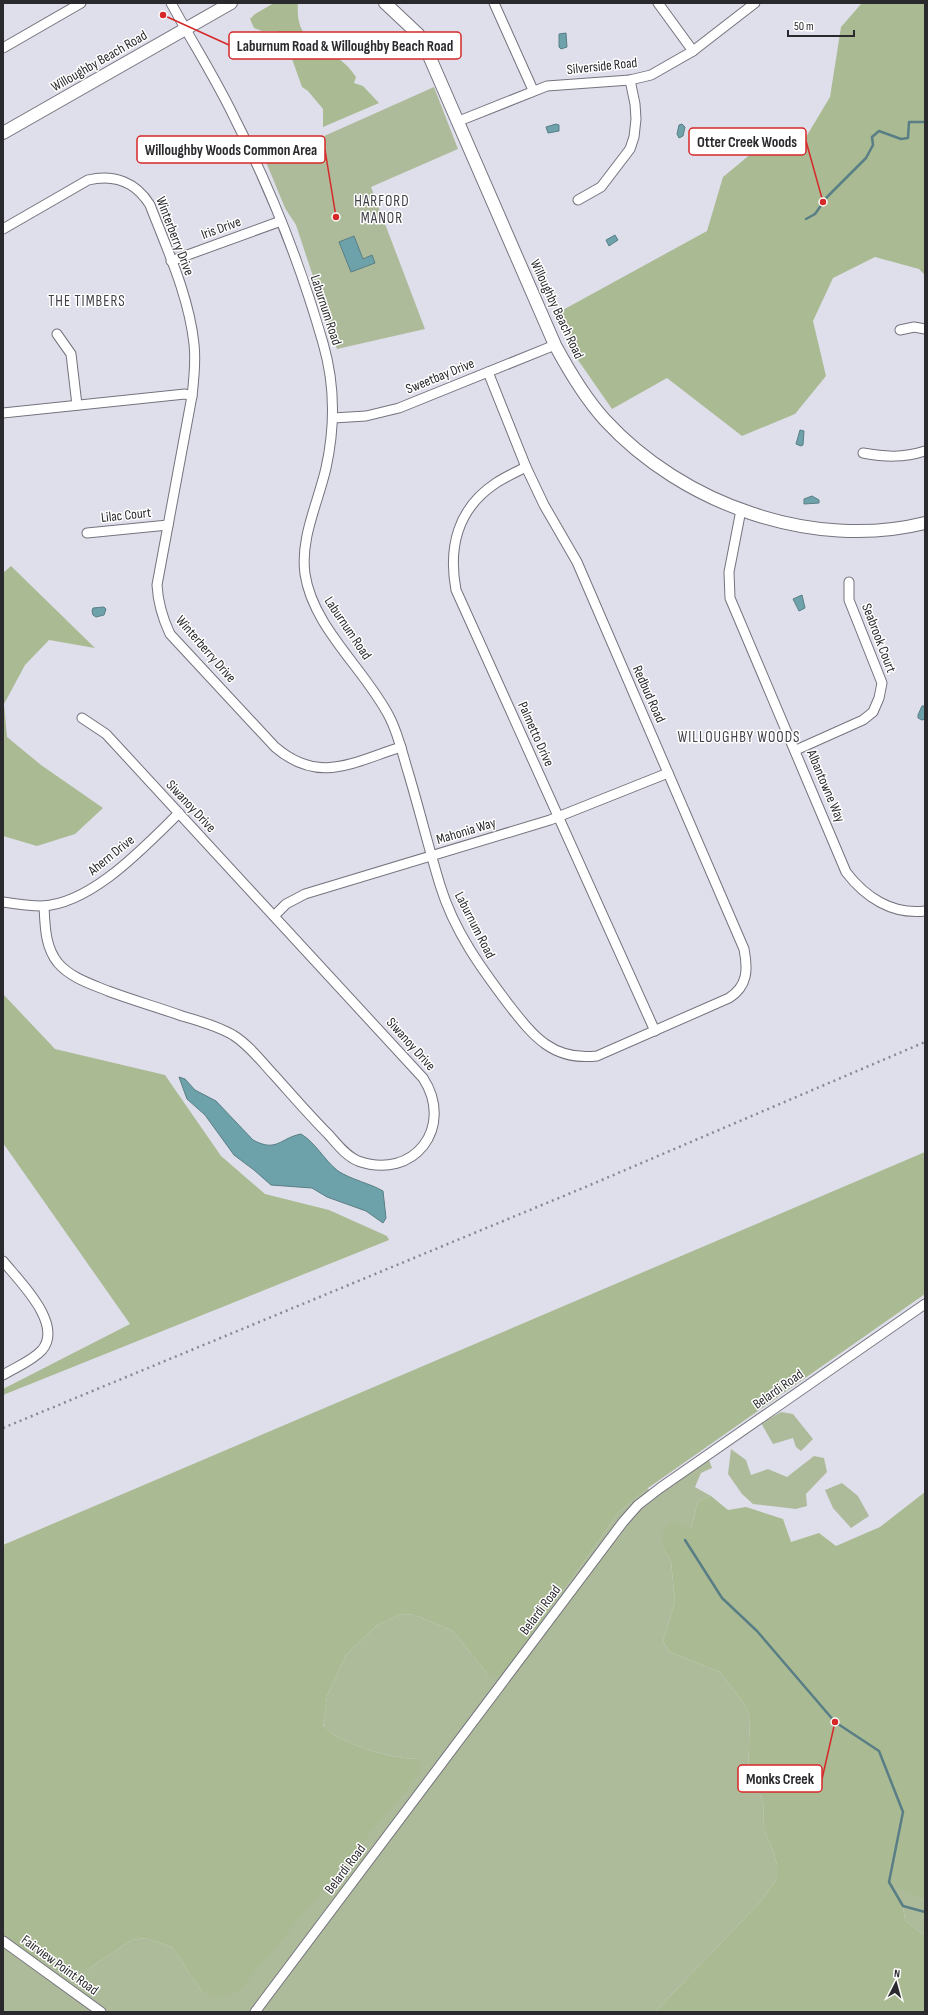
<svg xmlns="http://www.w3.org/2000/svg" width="928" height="2015" font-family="'Sofia Sans Condensed',sans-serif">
  <rect width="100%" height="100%" fill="#dfdfeb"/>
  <g fill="#aebb9b">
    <polygon points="434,87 458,149 371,187 425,329 337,349 296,225 285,208 266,162"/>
    <polygon points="781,1412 793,1414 813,1439 801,1451 796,1447 793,1438 773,1444 761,1423"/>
    <polygon points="731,1449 746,1460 751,1475 768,1469 787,1477 814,1456 824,1458 827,1472 806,1494 807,1506 796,1509 753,1504 742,1494 728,1474"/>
    <path d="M709,1460l3,8 -11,5 -6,14 16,9 -13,5 -7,28 -27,21 7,11 4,41 -12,39 6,11 51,20 25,33 5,13 -2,57 15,24 1,30 10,24 3,12v13l-16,23 -106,111h-652v-69l84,27 45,-30 13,-2 27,9 30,45 217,-233c-27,0 -60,-11 -85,-24 -4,-2 -8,-7 -11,-11l4,-28 19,-41 30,-29 25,-12 14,1 38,16 36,45h14l116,-164 29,-24 4,10z"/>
    <polygon points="842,1483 858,1496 869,1516 851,1528 833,1508 825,1490"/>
    <polygon points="889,1882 925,1901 925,1936 905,1920 903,1906"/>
  </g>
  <g fill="#aaba93">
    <path d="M274,3h24c-4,50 38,40 58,74l-2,6 9,3 16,17 -56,24v-18l-15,-18 -6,-4 -11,-31 -14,-25h-15l-8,-3 -4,-9 5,-5z"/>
    <polygon points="862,3 925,3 925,275 919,269 875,257 833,278 813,321 826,376 795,414 742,436 667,378 612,409 578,360 561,311 707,231 723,177 752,153 803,142 830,97 841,27"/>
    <polygon points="11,566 95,648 49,640 25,665 4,704 7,737 41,765 103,808 75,834 37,846 3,836 3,573"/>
    <polygon points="3,994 55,1049 165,1075 221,1156 265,1194 329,1210 387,1236 389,1240 3,1395 3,1389 130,1324 3,1143"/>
    <path d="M925,1152v142l-277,194 -29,24 -116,164h-14l-36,-45 -38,-16 -14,-1 -25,12 -30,29 -19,41 -4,29c4,3 7,8 11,10 25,13 58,24 85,24l1,14 -179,216 -13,7 -14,1 -12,-5 -30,-45 -27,-9 -13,2 -45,30 -22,1 -55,-25 -7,-5v-396z"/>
    <polygon points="925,1492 925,1901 889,1883 903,1906 905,1920 925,1936 925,2012 655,2012 761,1901 777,1878 777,1865 774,1853 764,1829 763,1799 748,1775 750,1718 745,1705 720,1672 669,1652 663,1641 675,1602 671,1561 664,1550 662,1534 672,1522 691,1529 698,1501 711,1496 728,1510 746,1507 783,1519 791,1542 819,1533 836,1546 880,1527"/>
  </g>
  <g fill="#6da2aa" stroke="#597e85">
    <polygon points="566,33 567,47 561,49 559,47 559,34"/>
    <polygon points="556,124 559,125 559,131 548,133 546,127"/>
    <polygon points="682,124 685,127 683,136 679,138 677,134 679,125"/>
    <polygon points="615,235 618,240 609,246 606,240"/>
    <polygon points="354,236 363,259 372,255 375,263 351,272 339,242"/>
    <polygon points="800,430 804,431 803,445 801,446 796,444"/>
    <polygon points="812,496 819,500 819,503 804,504 804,499"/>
    <polygon points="802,595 805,608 799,611 793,599"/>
    <polygon points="104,607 106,609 104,615 96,617 93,615 92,611 93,608"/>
    <polygon points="922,706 925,706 925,719 922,720 918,718 918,715"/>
    <path d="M179,1077l6,2 10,11 21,11 37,39c24,13 27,-2 48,-6 15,9 23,26 37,37 14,9 31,12 45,20l3,27 -3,5 -17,-12 -39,-14 -15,-9 -41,-3 -17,-15 -20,-15 -29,-40 -18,-16z"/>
  </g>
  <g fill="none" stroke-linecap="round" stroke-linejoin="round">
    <g stroke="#597e85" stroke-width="2.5">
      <polyline points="806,219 815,214 827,197 866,158 873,145 872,137 879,131 901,139 908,138 909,122 925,122"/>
      <polyline points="685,1540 722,1598 757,1631 835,1722 879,1751 903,1812 889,1882 903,1906 925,1912"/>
    </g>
    <defs>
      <g id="street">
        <path d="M171,3c21,39 45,76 64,116 36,71 66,147 88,224 12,41 12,84 3,125 -8,35 -26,70 -21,106 8,54 61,96 85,144 9,18 13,38 19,57 11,37 20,74 31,110 14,46 41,83 69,120 25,32 44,56 88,51l132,-58c19,-12 19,-29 15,-49l-167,-387 -33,-57 -18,-38 -38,-95"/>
        <polyline points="494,3 533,90"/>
        <polyline points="658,3 693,51"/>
        <polyline points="3,48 81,3"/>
        <polyline points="459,121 547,86 630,80 651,75 693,51 755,3"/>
        <polyline points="578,200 601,187 630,149 634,137 636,119 635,104 630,80"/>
        <path d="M3,229l85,-49c26,-6 48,2 62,25 17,44 39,91 44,139 2,17 0,35 -2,52l-35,189c1,18 5,32 13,49l105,113c44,38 78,15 126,0"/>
        <polyline points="171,261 281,221"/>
        <polyline points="900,330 914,327 925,329"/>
        <polyline points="57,334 71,354 77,405"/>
        <polyline points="3,413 185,394 192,396"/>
        <polyline points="333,418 366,416 399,408 555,345"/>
        <path d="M863,453c22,4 40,5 62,-2"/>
        <path d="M526,467c-10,5 -21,10 -30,16 -38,25 -48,64 -40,107l199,441"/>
        <path d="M741,510l-12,62 1,26 116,274c19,25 46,43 79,39"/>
        <polyline points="87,533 168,525"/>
        <polyline points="796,750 863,720 873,712 879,698 882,683 849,600 849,582"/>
        <path d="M3,902c13,2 26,4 39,4 50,-2 103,-60 137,-93"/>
        <path d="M44,906c1,20 1,41 14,57 13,15 33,21 50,28 24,9 49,16 74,25 18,5 35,10 51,19 16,10 28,26 41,40 18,20 36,41 55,60 8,9 17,21 29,26 56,20 97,-34 65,-83l-317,-344 -24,-16"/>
        <polyline points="274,916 286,904 305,894 550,820 668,773"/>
        <path d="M3,1261c16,20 61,63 39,89 -10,11 -26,17 -39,25"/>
        <polyline points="3,1941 101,2012"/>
        <polyline points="255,2012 623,1522 638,1505 660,1488 925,1304"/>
      </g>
      <g id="secondary">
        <path d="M385,3l33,31 9,17 128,294c14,26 30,53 50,75 77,84 208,131 320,103"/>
        <polyline points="3,133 231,3"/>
      </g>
    </defs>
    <use href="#street" stroke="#74737e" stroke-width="11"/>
    <use href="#secondary" stroke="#74737e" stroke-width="14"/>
    <use href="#street" stroke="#fff" stroke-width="9"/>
    <use href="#secondary" stroke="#fff" stroke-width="12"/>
    <polyline stroke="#898992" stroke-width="2.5" stroke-dasharray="2 4" stroke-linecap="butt" points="3,1428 583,1188 925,1042"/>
  </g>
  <g text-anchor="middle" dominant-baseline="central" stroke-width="3" stroke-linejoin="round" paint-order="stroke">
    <g font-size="14" fill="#2a2a2e" stroke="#fff">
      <text transform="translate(99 61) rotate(-30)">Willoughby Beach Road</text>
      <text transform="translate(602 66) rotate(-6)">Silverside Road</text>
      <text transform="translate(221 228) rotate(-20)">Iris Drive</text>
      <text transform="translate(175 236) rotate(69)">Winterberry Drive</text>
      <text transform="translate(557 309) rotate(65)">Willoughby Beach Road</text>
      <text transform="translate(326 310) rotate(72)">Laburnum Road</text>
      <text transform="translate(440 376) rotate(-22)">Sweetbay Drive</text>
      <text transform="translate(126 515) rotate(-6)">Lilac Court</text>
      <text transform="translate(348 628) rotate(56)">Laburnum Road</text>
      <text transform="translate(879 638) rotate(69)">Seabrook Court</text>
      <text transform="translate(206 649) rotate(49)">Winterberry Drive</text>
      <text transform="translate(649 694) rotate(66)">Redbud Road</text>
      <text transform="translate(536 734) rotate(66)">Palmetto Drive</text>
      <text transform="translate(826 786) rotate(67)">Albantowne Way</text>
      <text transform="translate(191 806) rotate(47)">Siwanoy Drive</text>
      <text transform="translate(466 831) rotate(-17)">Mahonia Way</text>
      <text transform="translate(111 855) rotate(-39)">Ahern Drive</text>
      <text transform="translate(475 925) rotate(63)">Laburnum Road</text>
      <text transform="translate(411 1044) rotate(48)">Siwanoy Drive</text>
      <text transform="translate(778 1389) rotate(-35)">Belardi Road</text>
      <text transform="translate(540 1610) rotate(-53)">Belardi Road</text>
      <text transform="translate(345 1869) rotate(-53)">Belardi Road</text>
      <text transform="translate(60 1965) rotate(36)">Fairview Point Road</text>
    </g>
    <g font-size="15" letter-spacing="1" fill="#404049" stroke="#fff">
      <text x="382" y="201">HARFORD<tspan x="382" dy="17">MANOR</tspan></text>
      <text x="87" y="301">THE TIMBERS</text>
      <text x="739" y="737">WILLOUGHBY WOODS</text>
    </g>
  </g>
  <path fill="none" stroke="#d62828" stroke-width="1.5" d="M163 15L229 45M823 202L806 141M336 217L325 150M835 1722L822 1779"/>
  <g fill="#d62828" stroke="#fff" stroke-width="1.5">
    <circle cx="163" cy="15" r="4"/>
    <circle cx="823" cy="202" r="4"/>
    <circle cx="336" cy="217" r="4"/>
    <circle cx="835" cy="1722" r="4"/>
  </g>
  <g fill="#fff" stroke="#d62828" stroke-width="1.5">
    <rect x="229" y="32" width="232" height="27" rx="4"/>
    <rect x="689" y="128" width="117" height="27" rx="4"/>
    <rect x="137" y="136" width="188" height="27" rx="4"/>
    <rect x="738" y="1765" width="84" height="27" rx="4"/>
  </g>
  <g font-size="15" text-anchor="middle" font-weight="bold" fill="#2a2a2e">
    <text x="345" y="51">Laburnum Road &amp; Willoughby Beach Road</text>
    <text x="747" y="147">Otter Creek Woods</text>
    <text x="231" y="155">Willoughby Woods Common Area</text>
    <text x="780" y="1784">Monks Creek</text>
  </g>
  <rect width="928" height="2015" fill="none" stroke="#2a2a2e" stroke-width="8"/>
  <g transform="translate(896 1983) rotate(6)" stroke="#ffffff" stroke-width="3" paint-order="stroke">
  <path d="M0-3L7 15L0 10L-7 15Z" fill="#2a2a2e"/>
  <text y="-6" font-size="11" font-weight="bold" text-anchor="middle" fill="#2a2a2e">N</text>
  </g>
  <path d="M788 30v6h66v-6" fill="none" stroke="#2a2a2e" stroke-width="2"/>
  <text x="794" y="30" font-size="12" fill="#2a2a2e" stroke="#ffffff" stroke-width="3" paint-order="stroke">50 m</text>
</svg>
